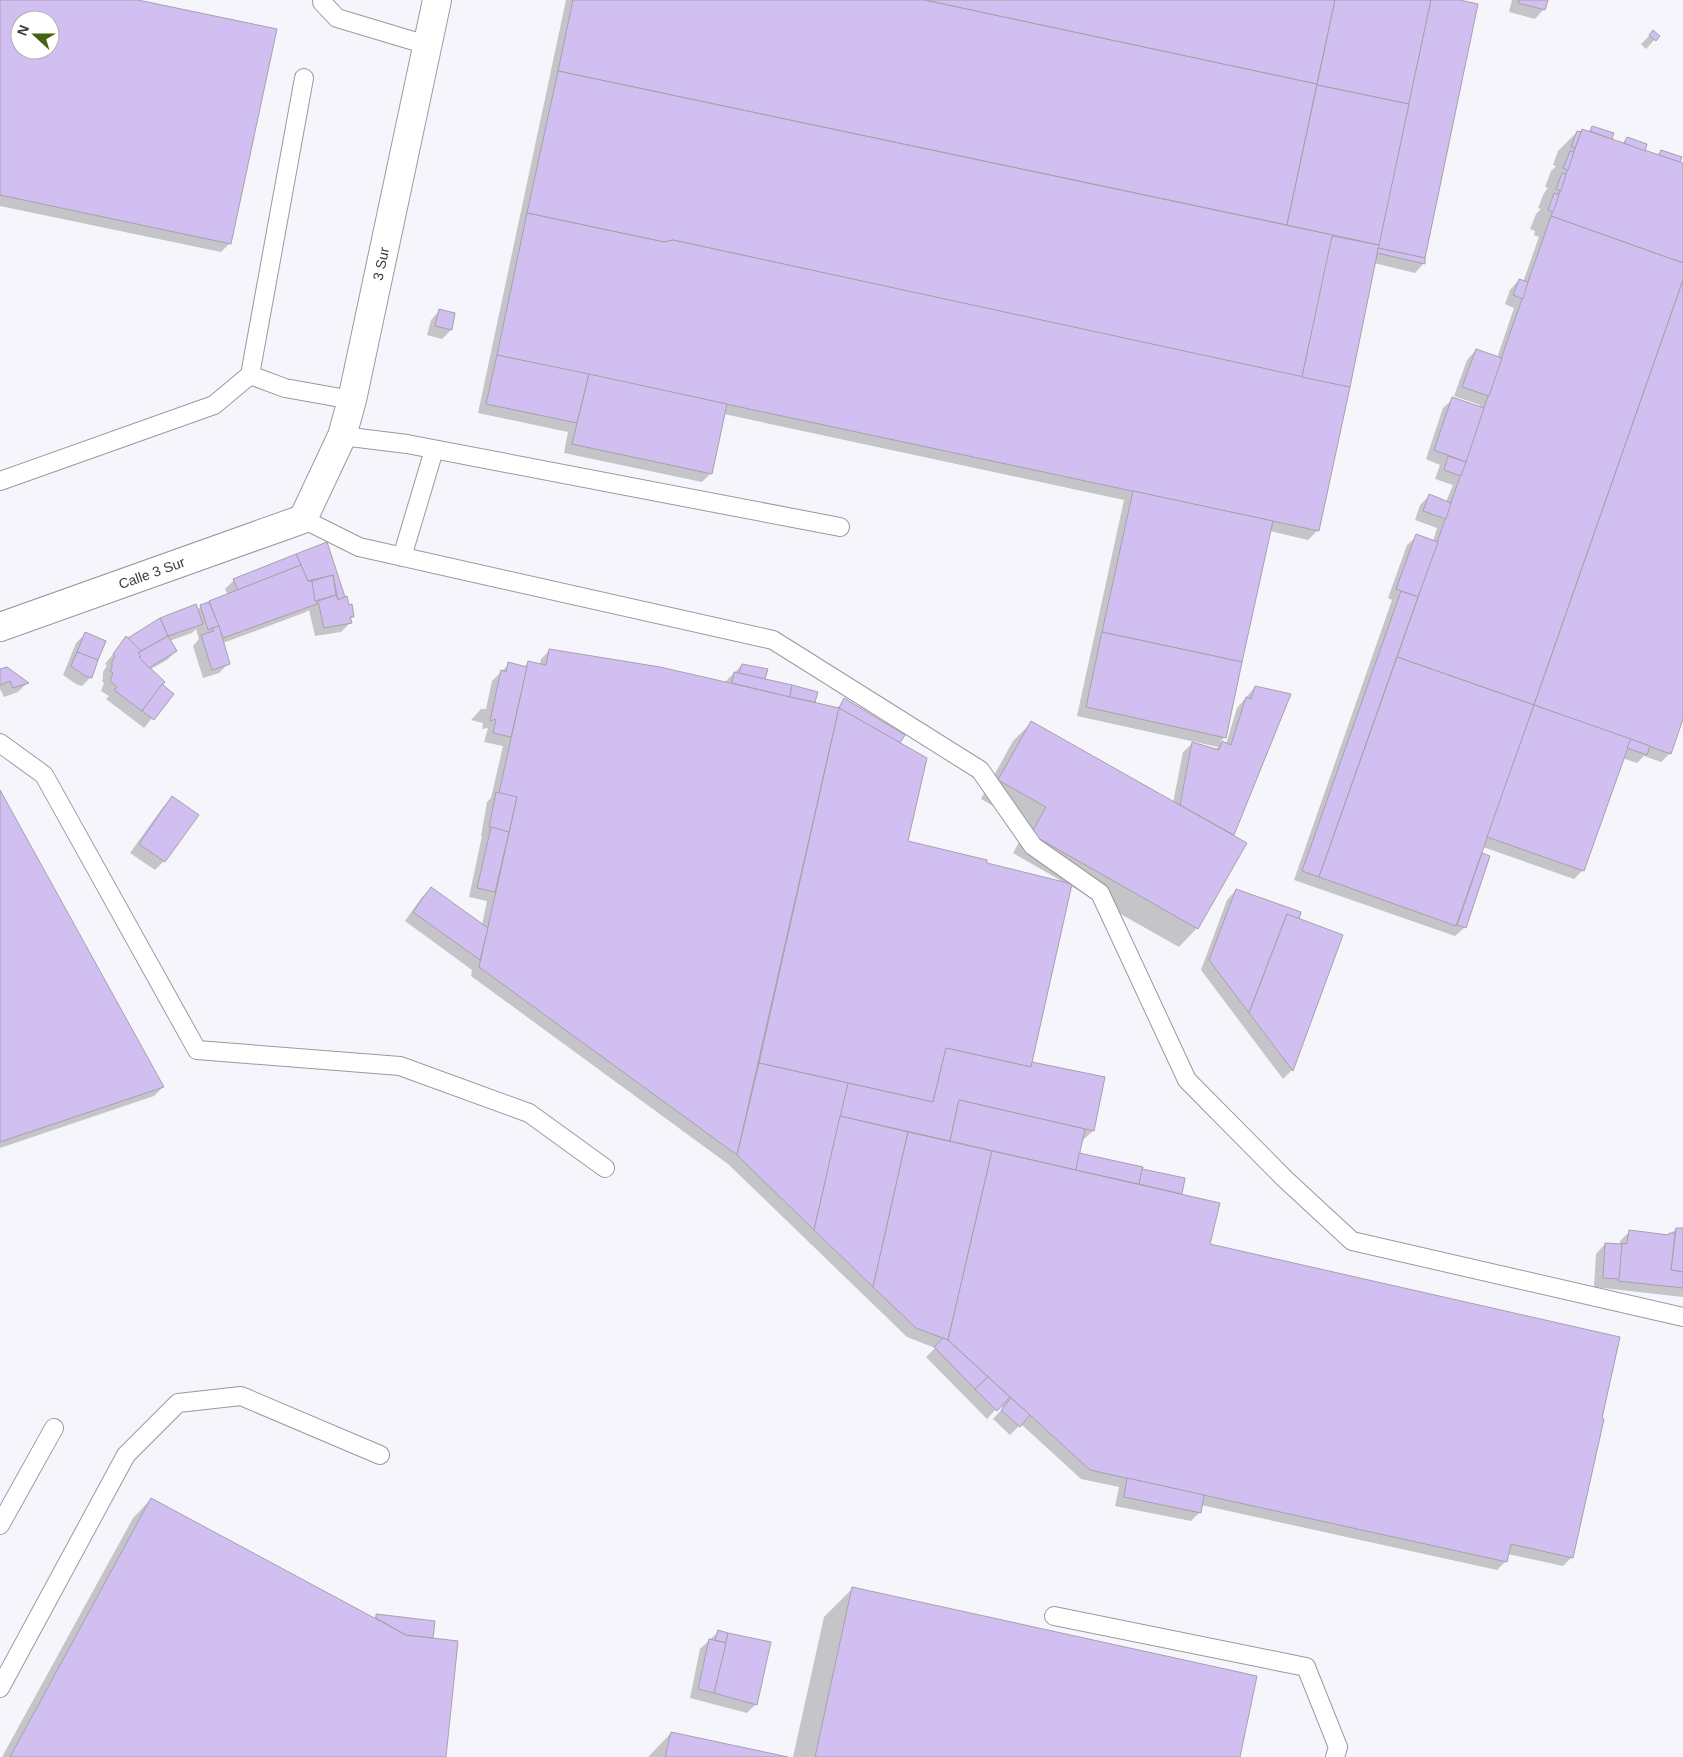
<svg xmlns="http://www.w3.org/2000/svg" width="1683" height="1757" font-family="Arial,sans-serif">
  <rect width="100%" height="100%" fill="#f7f5fc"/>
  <g fill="#0003" fill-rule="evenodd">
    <path d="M0,0h132l98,243 -9,9 -221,-46zM20,20h30v30h-30z"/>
    <polygon points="566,0 1454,0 1477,5 1424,263 1415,273 1374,263 1317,531 1308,540 1270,531 1225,737 1220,742 1226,744 1237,708 1255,687 1290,695 1232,836 1197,928 1179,947 1071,886 1030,1063 1103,1078 1093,1131 1083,1140 1081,1139 1078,1154 1184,1179 1180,1195 1209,1244 1572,1557 1563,1566 1508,1554 1506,1561 1497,1570 1201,1505 1200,1512 1191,1521 1115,1506 1119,1487 1081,1479 1021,1424 1010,1435 993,1419 1003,1408 1000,1405 987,1419 926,1357 935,1348 907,1337 728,1164 471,976 472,970 405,921 422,897 431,888 482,925 487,901 469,897 482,836 481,836 487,802 491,798 503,746 484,742 488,728 482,729 483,723 471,720 481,709 486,709 492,681 509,664 524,667 528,663 540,665 541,659 550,650 724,683 742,665 764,680 816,693 814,703 836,709 845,700 898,743 907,841 985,864 1065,883 1013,853 1028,826 981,799 1013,741 1032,722 1173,803 1183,752 1193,743 1215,750 1218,747 1077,716 1124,500 724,414 711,473 702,482 564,453 568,432 478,413"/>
    <polygon points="1512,0 1547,0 1544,9 1535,19 1509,12"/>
    <polygon points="1653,32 1658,36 1646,49 1641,44"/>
    <polygon points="1593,127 1613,134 1610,140 1622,144 1627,138 1644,151 1657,156 1662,151 1683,164 1683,715 1670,753 1661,762 1644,756 1637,763 1622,758 1583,870 1574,879 1483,847 1480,854 1489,857 1465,927 1455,936 1294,880 1392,600 1388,598 1407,545 1417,536 1433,541 1437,528 1415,520 1420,505 1429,496 1446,502 1453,485 1435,479 1440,465 1426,459 1443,408 1453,399 1479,408 1480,405 1454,396 1467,360 1476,350 1497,358 1514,308 1505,304 1510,290 1519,280 1523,282 1539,237 1534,235 1535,231 1530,229 1536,214 1541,209 1538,208 1544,193 1548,188 1545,187 1551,171 1556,166 1553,165 1558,151 1577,132 1579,133 1582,130 1588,132"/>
    <polygon points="440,310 454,314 451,330 442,339 427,335 431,320"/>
    <polygon points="326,544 344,599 353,616 350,620 350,623 341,632 315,636 309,610 306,612 223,643 228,664 219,673 203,678 193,646 199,639 196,629 192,633 169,641 176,651 167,660 149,670 161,684 172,694 144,728 106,699 109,696 101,691 104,683 102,681 103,678 103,672 107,665 105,664 126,638 127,640 161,619 197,610 200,607 228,595 225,589 234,580"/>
    <polygon points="85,634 91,677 82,686 76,684 63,675 76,643"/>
    <polygon points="0,671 27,683 18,692 4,697 0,689"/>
    <polygon points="0,792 163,1087 154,1096 0,1148"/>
    <polygon points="172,797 197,815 164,861 155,870 130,853 163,807"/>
    <polygon points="1236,890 1298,919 1342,936 1292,1070 1283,1079 1201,970 1227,900"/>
    <polygon points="1676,1229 1683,1230 1683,1297 1594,1287 1596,1254 1605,1244 1620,1245 1620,1241 1629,1232 1668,1236"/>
    <polygon points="151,1499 373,1619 376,1616 433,1622 431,1639 444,1757 2,1757 133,1518"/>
    <polygon points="852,1589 1238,1757 793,1757 824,1617"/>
    <polygon points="718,1632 769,1643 756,1704 747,1713 690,1698 700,1649"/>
    <polygon points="671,1733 782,1757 648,1757"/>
  </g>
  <g fill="#d2bff2" stroke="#a4a2a9" fill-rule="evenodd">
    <path d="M0,0h138l139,29 -46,215 -231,-49zM20,20h30v30h-30z"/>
    <polygon points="573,0 925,0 1317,84 1287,225 558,71"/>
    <polygon points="925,0 1335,0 1317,84"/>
    <polygon points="1335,0 1431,0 1409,104 1317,85"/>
    <polygon points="1431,0 1460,0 1478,4 1425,258 1378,248"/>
    <polygon points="1519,0 1548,0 1545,10 1518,3"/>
    <polygon points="1653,30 1660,36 1656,41 1649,35"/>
    <polygon points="558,71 1333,235 1302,377 673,240 664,242 527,213"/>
    <polygon points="1317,85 1409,104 1379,245 1287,225"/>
    <polygon points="1592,126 1614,133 1612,139 1590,131"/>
    <polygon points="1582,129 1683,163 1683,263 1551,216"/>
    <polygon points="1577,131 1581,132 1575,148 1571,147"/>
    <polygon points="1627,137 1647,144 1645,151 1624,143"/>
    <polygon points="1661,150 1682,157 1680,162 1659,155"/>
    <polygon points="1570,151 1574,152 1568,170 1563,168"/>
    <polygon points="1562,173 1566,174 1561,191 1556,189"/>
    <polygon points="1554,193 1559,195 1553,212 1548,210"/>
    <polygon points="527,213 664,242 673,240 1350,387 1319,531 497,355"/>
    <polygon points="1551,216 1683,263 1683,280 1534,705 1397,657"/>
    <polygon points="1332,236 1379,245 1350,387 1302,377"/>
    <polygon points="1378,248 1425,258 1425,264 1377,253"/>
    <polygon points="1519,279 1528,282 1523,299 1513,295"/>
    <polygon points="1683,280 1683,719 1671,754 1534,705"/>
    <polygon points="439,309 455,313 452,330 435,326"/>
    <polygon points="1476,349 1502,358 1489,396 1462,387"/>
    <polygon points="497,355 589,374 577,423 486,404"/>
    <polygon points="589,374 727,404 712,474 572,444"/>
    <polygon points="1452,397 1484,408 1466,462 1434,450"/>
    <polygon points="1448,456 1466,462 1461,476 1444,470"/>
    <polygon points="1133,491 1273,521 1242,662 1102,632"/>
    <polygon points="1429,494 1451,503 1446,519 1423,511"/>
    <polygon points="1416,534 1438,542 1418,597 1396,589"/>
    <polygon points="327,542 345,597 338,600 333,575 308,581 296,554"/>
    <polygon points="296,554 301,565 238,590 233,579"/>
    <polygon points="301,565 308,581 312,581 317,604 223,638 209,601"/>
    <polygon points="333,575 336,595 315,601 312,581"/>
    <polygon points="1401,591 1418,597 1319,877 1302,871"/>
    <polygon points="336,595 338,600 347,596 349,605 352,604 354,617 350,617 352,623 324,628 318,601"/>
    <polygon points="209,602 219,626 208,630 200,605"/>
    <polygon points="196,604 203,624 168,636 160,618"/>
    <polygon points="160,618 168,636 141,651 128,638"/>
    <polygon points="219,626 230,664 212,670 201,635 214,631 212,628"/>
    <polygon points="85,632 106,641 98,660 77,652"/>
    <polygon points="1102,632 1242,662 1226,738 1086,707"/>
    <polygon points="126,636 141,651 138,653 141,656 139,657 165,682 142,711 114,690 117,687 110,681 113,673 110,671 112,668 112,662 115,656 113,654"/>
    <polygon points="168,636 177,651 149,668 139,657 141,656 138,653"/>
    <polygon points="549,649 660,667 839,708 737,1155 479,967 517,797 499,793 528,661 546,665"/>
    <polygon points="77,652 98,660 92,678 85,676 71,666"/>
    <polygon points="1397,657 1534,705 1456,926 1319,877"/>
    <polygon points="508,662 527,667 511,737 493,733 496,719 490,721 501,670 506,672"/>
    <polygon points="742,664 768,669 765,679 739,673"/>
    <polygon points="7,667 29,683 13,688 10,681 0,685 0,669"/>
    <polygon points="734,672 792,685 790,697 732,683"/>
    <polygon points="162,684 174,694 154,720 142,711"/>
    <polygon points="792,685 818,692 815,702 790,697"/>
    <polygon points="1255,686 1291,694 1234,835 1180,805 1192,742 1219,750 1222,741 1231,745 1246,697 1251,699"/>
    <polygon points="844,698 905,735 900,743 839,708"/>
    <polygon points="1534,705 1631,739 1584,871 1487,837"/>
    <polygon points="839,708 927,758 908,841 987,860 987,863 1072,884 1031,1067 946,1048 933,1102 759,1063"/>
    <polygon points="1031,721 1247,843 1198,929 1031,834 1046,807 998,780"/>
    <polygon points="1631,739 1650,746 1647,755 1627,748"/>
    <polygon points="0,790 164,1087 0,1142"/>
    <polygon points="496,792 517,797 509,832 489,827"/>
    <polygon points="172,796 199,815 165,862 139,844"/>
    <polygon points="491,827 509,832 495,892 477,888"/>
    <polygon points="1482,853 1490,856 1466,928 1457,925"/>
    <polygon points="431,887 488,928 480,960 413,912"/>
    <polygon points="1236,889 1301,912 1299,919 1287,914 1249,1013 1209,960"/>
    <polygon points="1287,914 1343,935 1293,1071 1249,1013"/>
    <polygon points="946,1048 1031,1067 1032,1062 1105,1077 1094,1131 959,1100 950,1141 840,1116 848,1083 933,1102"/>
    <polygon points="759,1063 848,1083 814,1230 737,1155"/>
    <polygon points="959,1100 1085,1129 1076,1170 950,1141"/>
    <polygon points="840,1116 908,1132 873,1287 814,1230"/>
    <polygon points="908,1132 992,1151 948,1340 916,1328 873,1287"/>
    <polygon points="992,1151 1220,1203 1210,1244 1620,1337 1602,1418 1604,1419 1573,1558 1511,1544 1507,1562 1090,1470 948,1340"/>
    <polygon points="1079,1153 1143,1167 1139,1184 1076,1170"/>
    <polygon points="1142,1169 1185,1178 1182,1194 1139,1184"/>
    <polygon points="1676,1228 1683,1228 1683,1272 1671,1270"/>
    <polygon points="1629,1230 1669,1235 1669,1233 1675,1233 1671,1270 1683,1272 1683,1288 1618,1281 1622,1243 1627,1244"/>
    <polygon points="1605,1243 1622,1244 1619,1279 1603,1278"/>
    <polygon points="943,1338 948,1340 988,1377 975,1389 934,1347"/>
    <polygon points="988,1377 1010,1397 997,1411 975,1389"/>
    <polygon points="1011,1398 1030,1415 1020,1427 1001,1410"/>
    <polygon points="1127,1478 1204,1495 1201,1513 1124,1497"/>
    <polygon points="151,1498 406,1635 458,1641 446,1757 10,1757"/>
    <polygon points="852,1587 1257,1676 1240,1757 815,1757"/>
    <polygon points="376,1614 435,1621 433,1638 406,1635 376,1618"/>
    <polygon points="718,1630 728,1633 726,1643 715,1640"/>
    <polygon points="728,1633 771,1642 757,1705 714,1693"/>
    <polygon points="709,1639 726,1643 714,1693 698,1689"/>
    <polygon points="671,1732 788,1757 665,1757"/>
  </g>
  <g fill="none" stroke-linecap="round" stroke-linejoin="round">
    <defs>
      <g id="service">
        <polyline points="322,0 322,2 337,18 427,45"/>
        <polyline points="250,375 304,78"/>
        <polyline points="342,436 407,444 840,527"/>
        <polyline points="0,481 214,405 250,375 285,388 352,400"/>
        <polyline points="303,519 359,547 773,640 980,770 1033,846 1100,893 1187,1080 1285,1179 1352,1241 1683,1317"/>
        <polyline points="402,557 434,450"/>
        <polyline points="0,743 44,775 197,1050 400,1066 529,1113 605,1168"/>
        <polyline points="0,1525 54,1428"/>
        <polyline points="1054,1616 1306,1667 1338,1747 1335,1757"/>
        <polyline points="0,1688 126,1455 178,1403 241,1396 380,1455"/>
      </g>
      <g id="minor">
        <path id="s1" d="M0,627l303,-108 39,-83 10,-36 85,-400"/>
      </g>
    </defs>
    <use href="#service" stroke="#9b999f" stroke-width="20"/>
    <use href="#minor" stroke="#9b999f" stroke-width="30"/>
    <use href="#service" stroke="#fff" stroke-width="18"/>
    <use href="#minor" stroke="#fff" stroke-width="28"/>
  </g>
  <g text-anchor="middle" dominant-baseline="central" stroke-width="4" stroke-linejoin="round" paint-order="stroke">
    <g font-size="14" fill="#3b3a3c" stroke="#fff">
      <text stroke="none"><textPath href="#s1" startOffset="590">3 Sur</textPath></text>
      <text stroke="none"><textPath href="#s1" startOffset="161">Calle 3 Sur</textPath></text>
    </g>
  </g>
  <g transform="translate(35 35) rotate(291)"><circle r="24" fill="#ffffff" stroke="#b1b0b1"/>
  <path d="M0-4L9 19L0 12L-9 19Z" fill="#466111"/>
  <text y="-8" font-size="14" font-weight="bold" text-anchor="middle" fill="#3b3a3c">N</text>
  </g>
</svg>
